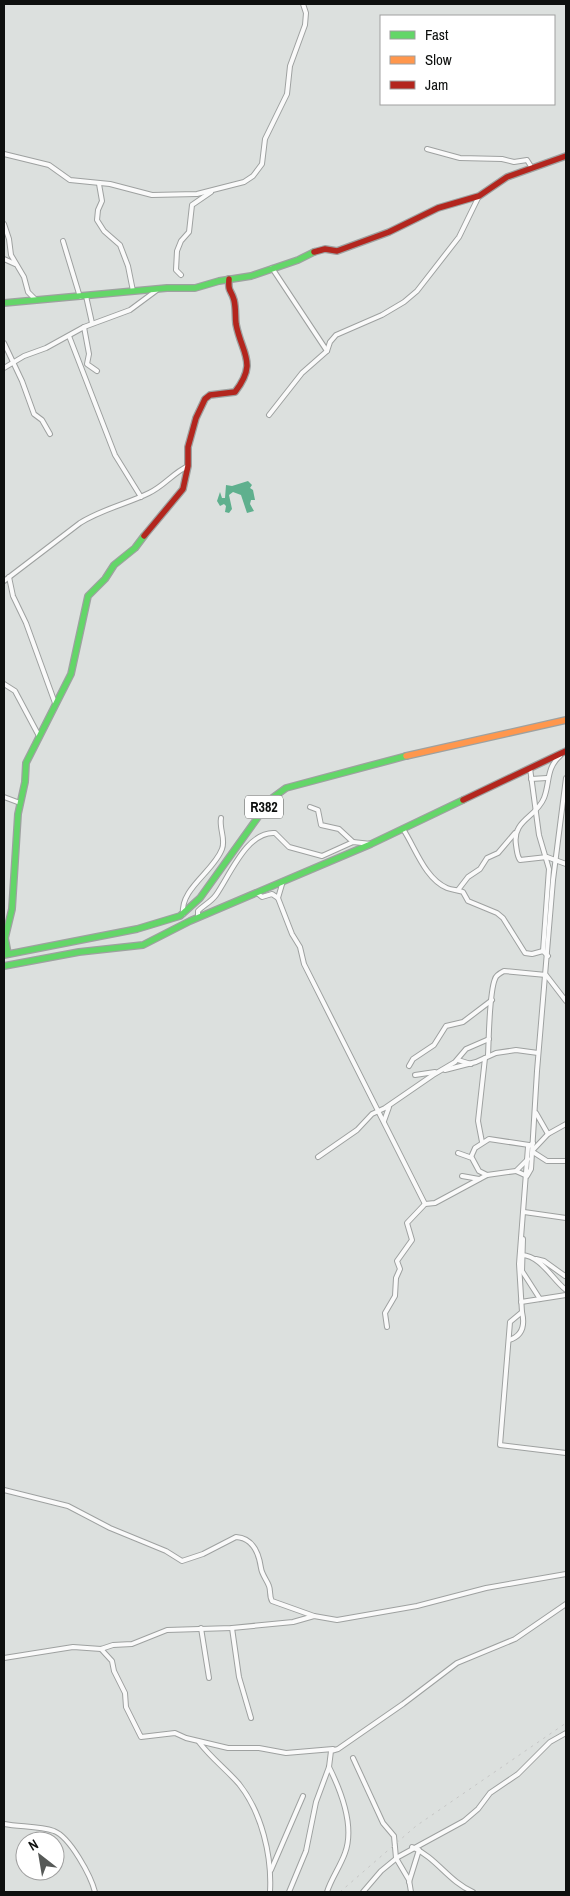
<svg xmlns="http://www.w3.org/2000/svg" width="570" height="1896" font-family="'Archivo Narrow',sans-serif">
  <rect width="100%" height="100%" fill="#dce0de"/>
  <polygon fill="#5fb08e" points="248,481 252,485 250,488 253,490 255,500 251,500 250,504 254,511 247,513 241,495 233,492 229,495 232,509 229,513 225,512 226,506 224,504 220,506 217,501 220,492 222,498 225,498 226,485 232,486"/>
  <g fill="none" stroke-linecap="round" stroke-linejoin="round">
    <defs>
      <g id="street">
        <polyline points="427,149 460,158 502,159 514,162 527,160 532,168"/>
        <polyline points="4,154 49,165 70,180 110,184 152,195 197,194 244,182 253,176 262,164 265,139 287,94 290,66 305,25 306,13 303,4"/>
        <polyline points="99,184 102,201 98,210 97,220 104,231 120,245 128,266 133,291"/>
        <polyline points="4,224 9,239 11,255 24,277 28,292 36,300"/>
        <polyline points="63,241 80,297"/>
        <polyline points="4,259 15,264"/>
        <polyline points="272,268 327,351"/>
        <polyline points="181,275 176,270 177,251 181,241 189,232 192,205 211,192"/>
        <polyline points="86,296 92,323"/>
        <polyline points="84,327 89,354 87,364 97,371"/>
        <polyline points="69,336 115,455 141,497"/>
        <polyline points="4,343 22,381 34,414 42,420 50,434"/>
        <polyline points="4,368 24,356 46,348 84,327 130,310 157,290"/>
        <polyline points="269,415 302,373 327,351 330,342 336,335 382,315 404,302 417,291 459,237 479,196"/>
        <polyline points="9,577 13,596 26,623 55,703"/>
        <path d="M4,581l76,-58c22,-14 47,-19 69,-30 15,-7 24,-20 39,-27"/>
        <polyline points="4,684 15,691 39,736"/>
        <path d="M560,756c-14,12 -10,27 -16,42 -8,20 -32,22 -28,47 1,6 1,11 4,15l27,-3 19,7"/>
        <polyline points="530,768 539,835 549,869 543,951"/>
        <polyline points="531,779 547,778"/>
        <polyline points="4,797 20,803"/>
        <polyline points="310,807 318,810 321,825 339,829 353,842"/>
        <path d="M403,829c12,18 22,50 44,59 5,2 11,2 16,4l5,9 29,12 6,5 22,35 7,1 11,-3 5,5"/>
        <polyline points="283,881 278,898 292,934 300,947 304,964 425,1204"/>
        <polyline points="458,890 468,877 480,869 487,858 498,853 515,833"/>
        <polyline points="257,893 262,897 272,894 278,898"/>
        <path d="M183,914c-3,-25 31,-43 39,-65 4,-10 -3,-20 -1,-31"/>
        <path d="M198,917v-6c6,-6 13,-9 18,-16 14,-20 31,-64 59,-62l14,14 33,9 31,-14 18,2"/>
        <path d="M488,1055c1,-17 1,-62 7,-76 1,-4 5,-6 9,-8l42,4 20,26"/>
        <polyline points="458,1060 471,1064"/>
        <polyline points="409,1066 413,1059 434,1045 446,1026 463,1022 492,1000"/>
        <polyline points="445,1070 476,1062 496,1053 516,1050 538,1053"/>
        <polyline points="415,1075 435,1072"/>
        <polyline points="536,1113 548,1134"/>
        <polyline points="384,1121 389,1107"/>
        <polyline points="482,1142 478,1121 485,1058"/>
        <polyline points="533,1143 528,1147 519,1264 522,1312 510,1322 500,1445 566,1453"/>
        <polyline points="533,1150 548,1134 566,1124"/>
        <polyline points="533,1152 547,1161 566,1161"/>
        <polyline points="458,1153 472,1158 479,1171 487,1175"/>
        <polyline points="318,1157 357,1130 372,1114 385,1108 433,1075 455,1062 466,1049 489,1039"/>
        <polyline points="471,1157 475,1148 489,1139 529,1145"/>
        <polyline points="516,1171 527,1176 531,1169 537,1071 553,880 566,778"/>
        <polyline points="462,1176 479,1179"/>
        <polyline points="524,1212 566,1218"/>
        <polyline points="523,1239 522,1271 540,1299"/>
        <path d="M522,1255c19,1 30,24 44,35"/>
        <polyline points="536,1259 544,1261 565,1276"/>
        <polyline points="521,1302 566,1295"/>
        <polyline points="387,1327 385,1313 395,1296 396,1278 400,1269 397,1261 412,1240 407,1223 425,1204 435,1203 487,1175 516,1171 528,1159"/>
        <path d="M509,1340c14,-4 16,-15 13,-28"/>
        <path d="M4,1490l64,16 42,22 56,23 16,10 21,-7 33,-17c17,1 23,17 25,31 1,7 6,12 8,18 2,5 0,10 3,15l42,15"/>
        <polyline points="201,1628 209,1678"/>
        <polyline points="232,1628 239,1677 251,1718"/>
        <polyline points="101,1649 112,1661 114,1671 125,1693 126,1707 141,1737 175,1733 186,1738 228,1748 259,1748 286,1753 333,1749"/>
        <polyline points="4,1658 73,1647 101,1649 113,1645 132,1644 167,1630 232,1628 293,1622 314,1616 337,1620 417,1606 486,1588 566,1574"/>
        <path d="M199,1742c12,16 27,27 40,42 23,29 33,72 31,108"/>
        <polyline points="353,1758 383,1823 394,1836 396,1858 409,1880 411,1892"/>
        <path d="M4,1824c16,3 35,2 50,7 16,6 37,45 41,61"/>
        <path d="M412,1847c25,11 36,34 61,45"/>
        <polyline points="271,1870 303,1796"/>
        <polyline points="409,1882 419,1850"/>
        <polyline points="289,1892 306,1851 316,1802 329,1767 331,1751 338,1749 403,1704 457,1663 515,1639 566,1604"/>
        <path d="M327,1892c4,-13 13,-25 18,-39 10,-27 -4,-62 -16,-86"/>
        <polyline points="363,1892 381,1871 398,1857 464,1821 478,1809 490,1793 518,1774 550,1742 566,1733"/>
      </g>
      <g id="fast">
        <polyline points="4,303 167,288 195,288 219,281 251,276 298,260 314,252"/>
        <polyline points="8,954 5,938 12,909 18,814 25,782 26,763 71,674 88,596 105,579 114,565 135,548 144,536"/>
        <polyline points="4,955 137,929 180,916 200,898 271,799 286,788 406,756"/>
        <polyline points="4,966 79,952 143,945 190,921 371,844 463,800"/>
      </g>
      <polyline id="slow" points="406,756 566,720"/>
      <g id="jam">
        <polyline points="314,252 325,249 337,251 389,232 438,208 479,196 507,177 566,156"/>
        <path d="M144,536l39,-47 5,-23v-19l8,-29 9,-19 5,-4 25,-3c23,-30 7,-37 1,-68 -1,-8 0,-16 -2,-24 -3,-11 -6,-7 -5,-21"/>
        <polyline points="463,800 566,751"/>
      </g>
    </defs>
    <use href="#street" stroke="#9ea1a0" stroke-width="6"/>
    <use href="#fast" stroke="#9ea1a0" stroke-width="8"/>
    <use href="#slow" stroke="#9ea1a0" stroke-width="8"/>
    <use href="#jam" stroke="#9ea1a0" stroke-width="8"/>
    <use href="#street" stroke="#fafafa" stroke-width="4"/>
    <use href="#fast" stroke="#63d668" stroke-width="5.5"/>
    <use href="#slow" stroke="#ff974d" stroke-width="5.5"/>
    <use href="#jam" stroke="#b3261e" stroke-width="5.5"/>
    <polyline stroke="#c6c6c6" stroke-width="1" stroke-dasharray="2.5 5" stroke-linecap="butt" points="340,1892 416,1826 566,1723"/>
  </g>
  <g text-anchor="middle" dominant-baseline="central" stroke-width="4" stroke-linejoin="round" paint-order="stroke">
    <rect fill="#fff" stroke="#565857" stroke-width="1" x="245" y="795.5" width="38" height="23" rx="4"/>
    <g font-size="14" font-weight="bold" fill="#0e100f">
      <text x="264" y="807">R382</text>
    </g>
  </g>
  <rect width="570" height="1896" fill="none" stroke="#0e100f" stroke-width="10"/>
  <rect x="380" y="15" width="175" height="90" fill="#ffffff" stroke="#9f9f9f"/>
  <rect x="390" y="31" width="25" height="8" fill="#63d668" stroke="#9f9f9f"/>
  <text x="425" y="40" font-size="15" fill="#0e100f">Fast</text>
  <rect x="390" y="56" width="25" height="8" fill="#ff974d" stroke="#9f9f9f"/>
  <text x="425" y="65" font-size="15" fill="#0e100f">Slow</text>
  <rect x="390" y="81" width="25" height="8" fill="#b3261e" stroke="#9f9f9f"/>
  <text x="425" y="90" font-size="15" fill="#0e100f">Jam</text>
  <g transform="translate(40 1856) rotate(329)"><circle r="24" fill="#ffffff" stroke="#9f9f9f"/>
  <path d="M0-4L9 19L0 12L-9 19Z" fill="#565957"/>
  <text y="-8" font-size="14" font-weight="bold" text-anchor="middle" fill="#0e100f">N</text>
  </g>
</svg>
